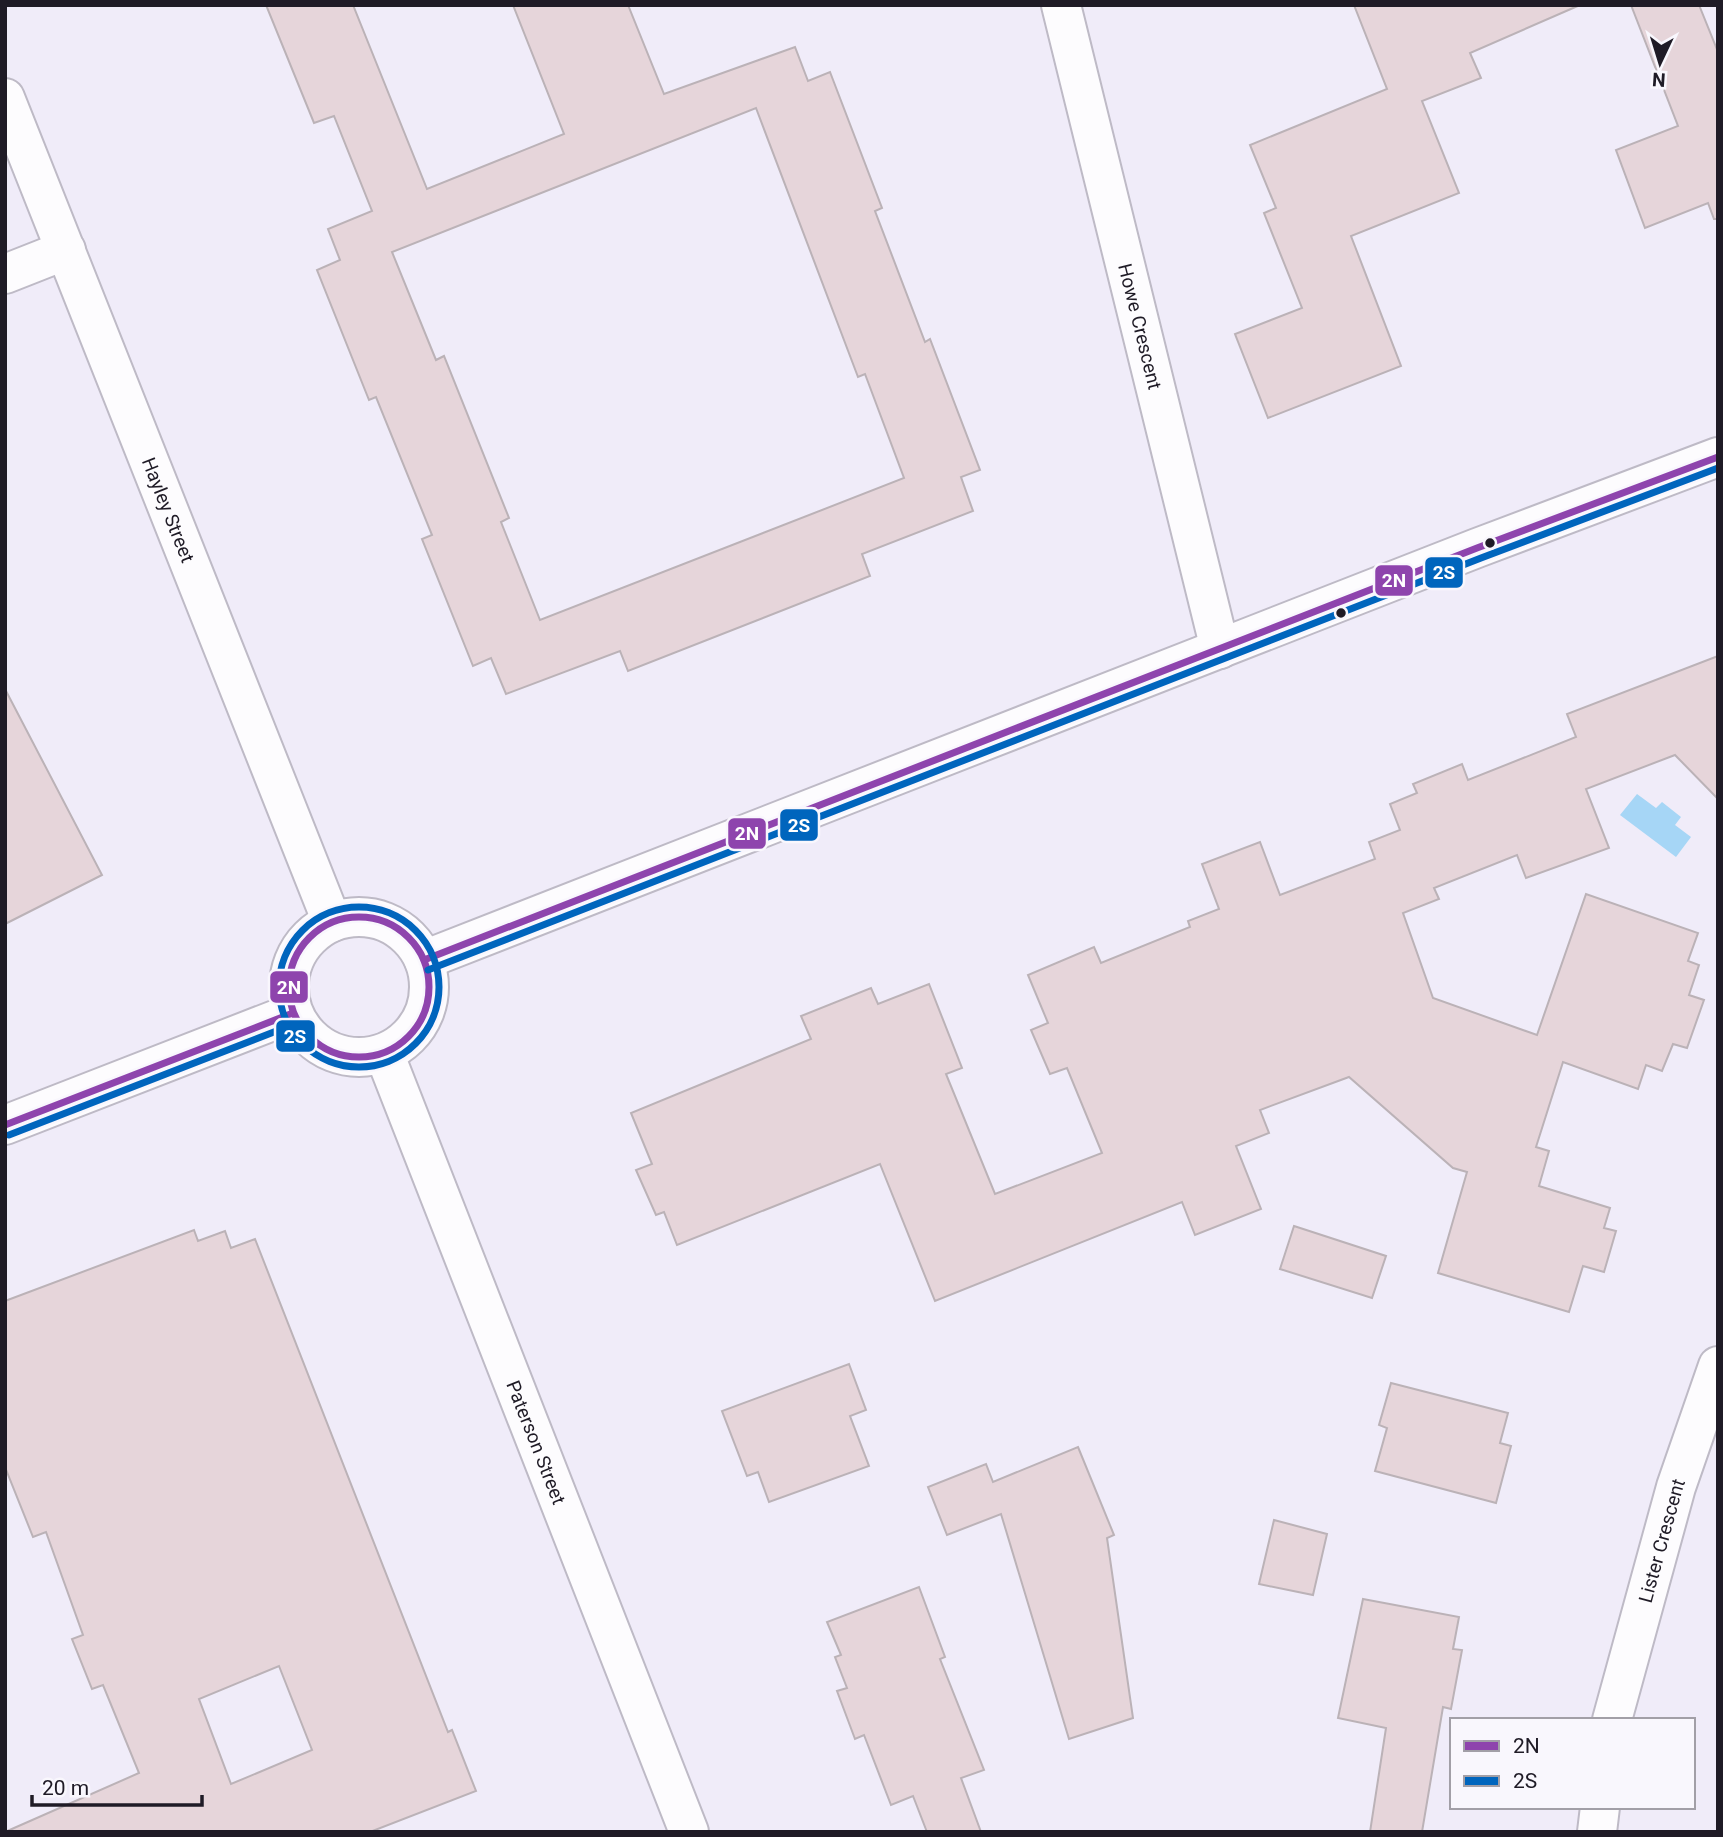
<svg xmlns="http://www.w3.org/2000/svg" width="1723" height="1837" font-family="Roboto,sans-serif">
  <rect width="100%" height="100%" fill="#f0ecf9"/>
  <polygon fill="#a6d6f6" points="1637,794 1656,808 1662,802 1681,817 1675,825 1691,837 1676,857 1620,815"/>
  <g fill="#e6d5da" stroke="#bbb2b7" stroke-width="2" fill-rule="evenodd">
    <path d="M266,5h87l74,184 137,-55 -51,-129h115l36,89 131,-47 13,34 22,-9 52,136 -7,3 50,131 5,-3 50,131 -19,7 12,34 -111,43 8,22 -242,95 -8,-20 -114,43 -15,-36 -18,8 -51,-127 10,-4 -56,-138 -7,3 -52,-130 23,-10 -12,-31 44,-18 -38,-95 -20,7zM756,108l102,269 7,-3 39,104 -364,142 -39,-98 8,-4 -65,-162 -8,4 -44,-108z"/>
    <polygon points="1354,5 1580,5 1470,53 1481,78 1422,101 1459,193 1351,236 1401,366 1268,418 1235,334 1302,308 1264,213 1276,208 1250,145 1387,89"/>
    <polygon points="1631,5 1699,5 1718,52 1718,219 1714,219 1708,203 1645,228 1616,150 1678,126"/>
    <polygon points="1718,656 1718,799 1675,755 1586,789 1609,848 1526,878 1517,855 1434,888 1439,899 1403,913 1433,998 1537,1035 1586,894 1698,933 1688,961 1699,965 1689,995 1704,1000 1687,1048 1673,1044 1662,1071 1646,1065 1638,1089 1563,1062 1536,1147 1549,1151 1539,1186 1610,1208 1604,1228 1616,1231 1604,1272 1583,1266 1569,1312 1438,1273 1467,1172 1453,1168 1349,1077 1260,1110 1269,1133 1236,1146 1261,1209 1195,1235 1182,1202 935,1301 880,1164 677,1245 664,1212 656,1215 636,1170 652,1164 631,1113 811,1039 801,1016 871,988 878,1004 929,984 962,1068 946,1074 995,1194 1102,1153 1067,1068 1050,1074 1031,1030 1048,1023 1028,975 1094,947 1101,963 1190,927 1188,921 1219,909 1202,864 1260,842 1280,895 1375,859 1369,842 1400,830 1390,804 1417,793 1413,784 1462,764 1468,780 1576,737 1567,714"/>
    <polygon points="5,689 102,875 5,924"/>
    <polygon points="1294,1226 1386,1256 1372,1298 1280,1269"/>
    <path d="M194,1230l4,11 27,-10 6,17 24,-9 193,493 4,-2 24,61 -106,41h-365l134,-59 -36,-88 -11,4 -20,-50 11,-4 -37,-103 -13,5 -28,-70v-166zM279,1666l33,84 -81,34 -32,-85z"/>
    <polygon points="849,1364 866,1410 850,1416 869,1466 769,1502 758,1472 747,1476 722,1411"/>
    <polygon points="1391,1383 1508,1413 1500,1443 1511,1446 1496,1503 1375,1471 1387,1428 1379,1425"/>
    <polygon points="1078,1447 1114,1535 1107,1538 1133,1718 1069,1739 1001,1514 947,1535 928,1487 986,1464 993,1482"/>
    <polygon points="1274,1520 1327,1534 1313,1595 1259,1584"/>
    <polygon points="919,1587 945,1657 940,1659 984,1770 961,1778 981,1832 927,1832 913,1796 891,1805 864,1735 855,1739 837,1691 847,1688 835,1657 841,1655 827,1622"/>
    <polygon points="1363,1599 1459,1617 1453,1649 1462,1650 1451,1709 1443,1707 1422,1832 1370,1832 1386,1728 1338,1718"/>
  </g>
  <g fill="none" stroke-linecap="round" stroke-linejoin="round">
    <defs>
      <g id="minor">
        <path id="s1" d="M1061,5l159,644"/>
        <path id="s2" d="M5,98l327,824"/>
        <polyline points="5,274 66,250"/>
        <circle cx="359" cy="987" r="70"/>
        <polyline points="424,960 1477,548 1718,457"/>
        <path id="s3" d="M384,1053l305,779"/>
        <polyline points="5,1125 293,1013"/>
        <path id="s4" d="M1612,1720l64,-233 42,-121"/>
        <polyline points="1597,1832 1600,1807"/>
      </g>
    </defs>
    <use href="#minor" stroke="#bebac6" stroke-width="42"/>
    <use href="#minor" stroke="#fdfcfe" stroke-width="38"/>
    <defs>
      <g id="bus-1">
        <circle cx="359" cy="987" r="70"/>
        <polyline points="424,960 1477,548 1718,457"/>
        <polyline points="5,1125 293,1013"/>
      </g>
      <g id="bus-2">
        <circle cx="359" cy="987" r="80"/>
        <polyline points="428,970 1481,558 1718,468"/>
        <polyline points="9,1135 297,1023"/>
      </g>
    </defs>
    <use href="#bus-1" stroke="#f9f7fd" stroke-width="12"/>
    <use href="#bus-2" stroke="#f9f7fd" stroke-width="12"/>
    <use href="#bus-1" stroke="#8e44ad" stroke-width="7"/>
    <use href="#bus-2" stroke="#0065bd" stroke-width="7"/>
  </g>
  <g fill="#1f1b26" stroke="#f9f7fd" stroke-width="2.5">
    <circle cx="1490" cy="543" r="6"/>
    <circle cx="1341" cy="613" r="6"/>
  </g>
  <g text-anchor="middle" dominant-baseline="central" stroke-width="5" stroke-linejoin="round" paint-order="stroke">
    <g font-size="19" fill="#1f1b26" stroke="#f9f7fd">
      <text stroke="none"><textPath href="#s1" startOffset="331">Howe Crescent</textPath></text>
      <text stroke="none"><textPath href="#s2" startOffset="443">Hayley Street</textPath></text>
      <text stroke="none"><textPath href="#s3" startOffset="418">Paterson Street</textPath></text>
      <text stroke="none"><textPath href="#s4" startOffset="186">Lister Crescent</textPath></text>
    </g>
  </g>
  <g stroke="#f9f7fd" stroke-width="2.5">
    <rect x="1424" y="556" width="40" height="33" rx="7" fill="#0065bd"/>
    <rect x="1374" y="564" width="40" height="33" rx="7" fill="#8e44ad"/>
    <rect x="779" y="808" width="40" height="34" rx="7" fill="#0065bd"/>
    <rect x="727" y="817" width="40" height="33" rx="7" fill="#8e44ad"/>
    <rect x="269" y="970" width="40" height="34" rx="7" fill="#8e44ad"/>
    <rect x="275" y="1019" width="41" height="34" rx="7" fill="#0065bd"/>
  </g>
  <g font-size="19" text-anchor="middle" font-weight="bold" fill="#fff">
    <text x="1444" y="579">2S</text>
    <text x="1394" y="587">2N</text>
    <text x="799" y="832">2S</text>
    <text x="747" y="840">2N</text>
    <text x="289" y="994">2N</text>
    <text x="295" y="1043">2S</text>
  </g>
  <rect width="1723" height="1837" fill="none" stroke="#1f1b26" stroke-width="14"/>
  <rect x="1450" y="1718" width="245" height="91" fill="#f9f7fd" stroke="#a29fa7" stroke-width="2"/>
  <rect x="1464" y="1741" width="35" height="10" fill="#8e44ad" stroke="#a29fa7" stroke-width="2"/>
  <text x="1513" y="1753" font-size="21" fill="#1f1b26">2N</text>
  <rect x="1464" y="1776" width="35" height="10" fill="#0065bd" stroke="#a29fa7" stroke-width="2"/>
  <text x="1513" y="1788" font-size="21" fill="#1f1b26">2S</text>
  <g transform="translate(1660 63) rotate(184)" stroke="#f9f7fd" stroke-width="5" paint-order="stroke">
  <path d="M0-5L12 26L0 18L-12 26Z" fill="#1f1b26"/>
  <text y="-10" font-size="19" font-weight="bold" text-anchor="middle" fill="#1f1b26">N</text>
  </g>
  <path d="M32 1795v10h170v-10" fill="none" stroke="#1f1b26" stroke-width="3.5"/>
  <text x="42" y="1795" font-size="21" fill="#1f1b26" stroke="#f9f7fd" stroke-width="5" paint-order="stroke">20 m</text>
</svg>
